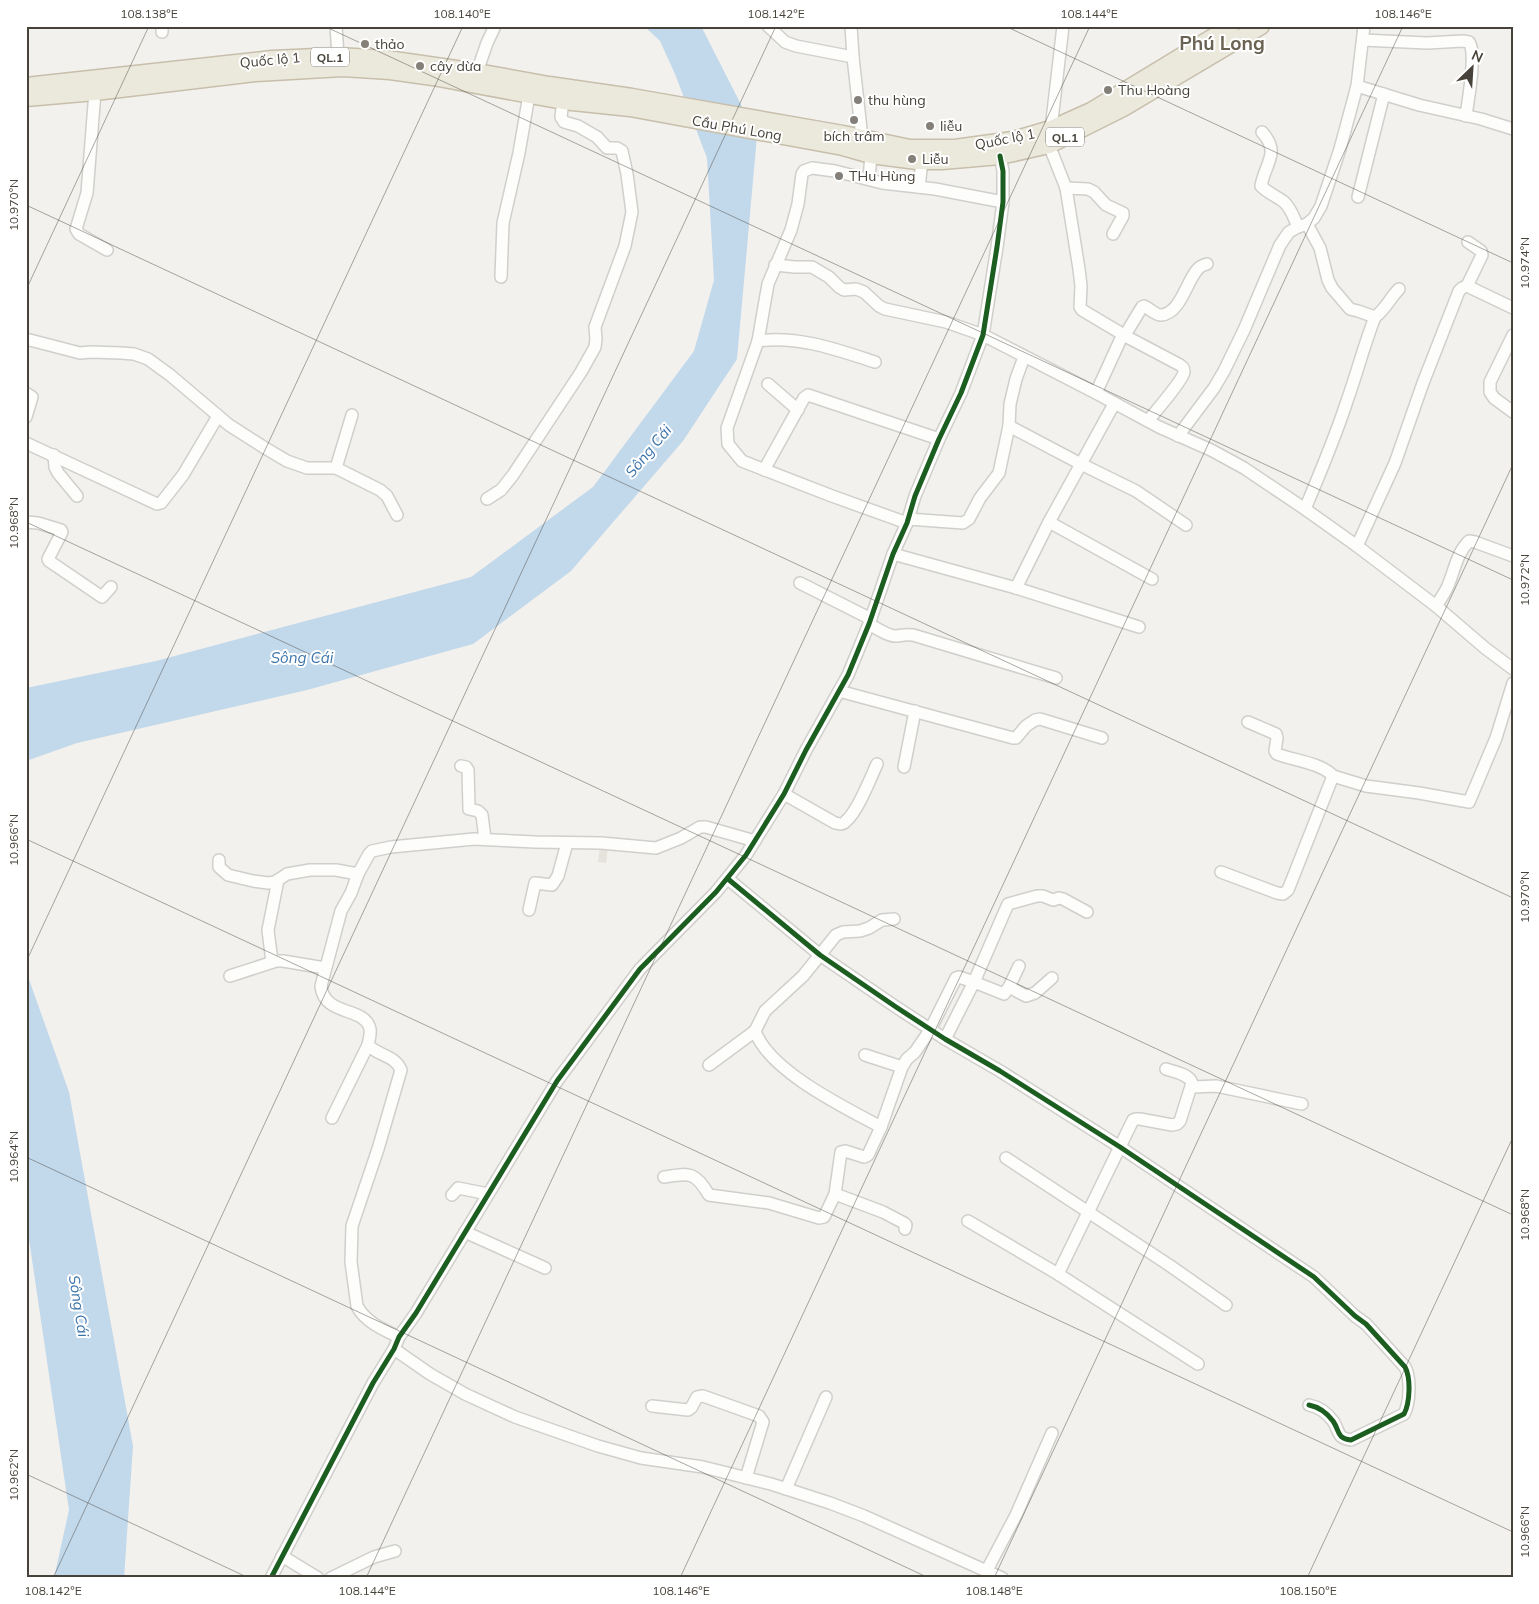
<svg xmlns="http://www.w3.org/2000/svg" width="1539" height="1604" font-family="Mulish,sans-serif">
  <rect width="100%" height="100%" fill="#f2f1ed"/>
  <polygon fill="#e5e3dc" points="600,846 608,846 606,863 598,862"/>
  <g fill="#c2d8eb">
    <polygon points="644,26 701,26 757,136 737,359 683,441 571,571 473,644 307,690 77,743 26,761 26,688 156,661 471,577 593,487 694,351 714,280 707,158 675,74 660,41"/>
    <polygon points="26,971 69,1092 133,1446 124,1578 54,1578 69,1510 26,1219"/>
  </g>
  <g fill="none" stroke-linecap="round" stroke-linejoin="round">
    <defs>
      <g id="minor">
        <polyline points="336,26 338,56"/>
        <polyline points="768,26 785,42 796,46 853,57"/>
        <polyline points="851,26 853,57 862,138"/>
        <polyline points="162,32 162,26"/>
        <path d="M1363,40l64,3 36,-2 6,1c8,12 -1,58 -3,74"/>
        <polyline points="477,72 487,43 495,26"/>
        <polyline points="1357,86 1419,105 1481,119 1513,129"/>
        <polyline points="95,92 87,193 76,229 79,234 107,250"/>
        <polyline points="1051,129 1063,26"/>
        <path d="M1262,132c19,21 3,31 -1,54 7,7 15,10 23,16 7,6 10,16 14,25"/>
        <path d="M1049,145l17,43 13,81 2,17 -1,21 2,3 47,28 51,27c3,2 4,3 4,7 -1,8 -29,40 -36,49"/>
        <polyline points="869,179 871,155"/>
        <polyline points="919,187 922,161"/>
        <polyline points="1066,188 1088,189 1094,192 1106,205 1123,213 1123,216 1113,234"/>
        <polyline points="1358,197 1384,94"/>
        <path d="M1307,224l13,24 8,32 4,8 18,21 8,2 17,6c10,-7 15,-19 24,-28"/>
        <polyline points="775,265 795,267 812,267 829,277 839,287 844,290 856,289 864,292 879,306 885,309 946,322 983,335 1096,393 1159,427 1211,450 1244,468 1305,509 1357,546 1436,606 1485,648 1513,669"/>
        <polyline points="501,277 503,223 519,153 529,95"/>
        <polyline points="1467,286 1482,255 1481,251 1468,242"/>
        <path d="M1125,335l17,-28 2,-1c5,2 11,9 17,9 19,-1 26,-34 36,-45 2,-3 6,-5 10,-6"/>
        <polyline points="1513,335 1490,382 1490,392 1494,398 1513,412"/>
        <polyline points="26,339 80,353 91,352 121,353 134,354 148,359 170,375 229,425 265,448 287,461 307,468 336,468 380,490 387,496 397,515"/>
        <path d="M758,341c39,-6 80,9 117,21"/>
        <polyline points="768,384 798,410"/>
        <polyline points="26,393 32,397 26,417"/>
        <polyline points="1096,393 1123,334"/>
        <polyline points="1009,426 1081,464 1136,491 1186,525"/>
        <polyline points="1178,436 1214,388 1224,371 1244,330 1280,245 1289,232 1298,227 1307,224 1314,218 1321,206 1340,149 1357,86 1364,26"/>
        <polyline points="26,443 157,504 161,503 183,475 218,416"/>
        <polyline points="54,455 55,467 58,473 77,496"/>
        <polyline points="336,468 352,415"/>
        <polyline points="764,470 804,398 808,395 939,439"/>
        <polyline points="487,499 501,490 513,475 581,372 595,347 596,339 595,327 625,246 632,212 627,174 622,151 617,148 607,148 597,137 578,126 564,122 561,117 563,101"/>
        <path d="M1305,509c15,-36 30,-71 42,-108 10,-28 17,-56 28,-84"/>
        <polyline points="908,519 963,523 969,519 980,498 999,473 1009,426 1010,404 1016,379 1024,357"/>
        <polyline points="26,522 38,523 61,530 62,532 48,559 49,561 102,597 111,587"/>
        <polyline points="1049,522 1152,579"/>
        <polyline points="907,523 832,496 742,461 728,444 727,428 758,341 768,284 791,230 798,204 802,174 804,171 812,168 835,171 882,183 935,189 1003,202"/>
        <polyline points="1357,546 1395,463 1423,383 1459,291 1462,288 1467,286 1513,308"/>
        <polyline points="893,554 1016,588 1139,627"/>
        <polyline points="800,583 871,619"/>
        <polyline points="1016,588 1049,522 1114,404"/>
        <path d="M1436,606c4,-6 8,-12 11,-18 7,-15 9,-34 22,-47l6,1 38,14"/>
        <path d="M869,624c7,4 20,13 28,12 6,-1 9,-2 16,-1l143,43"/>
        <polyline points="839,691 1013,738 1016,738 1026,726 1035,720 1040,719 1102,738"/>
        <path d="M1248,722l28,12 1,4 -2,13 2,3c15,6 45,9 56,22"/>
        <polyline points="461,766 466,767 468,770 469,809 478,811 482,815 485,839"/>
        <polyline points="904,767 915,711"/>
        <path d="M784,794l51,29c4,1 8,2 11,-2 12,-10 24,-42 31,-57"/>
        <polyline points="219,860 219,867 228,875 253,881 268,883 275,882 287,874 310,870 336,870 358,874"/>
        <polyline points="1221,872 1277,893 1283,894 1288,890 1333,776 1366,786 1419,793 1469,802 1496,738 1513,683"/>
        <path d="M728,879l92,76 76,52 49,32 55,32 120,76 194,130 41,39 11,8 39,43c6,11 5,36 -1,47l-53,26c-15,-2 -11,-9 -18,-19 -6,-8 -14,-14 -24,-16"/>
        <polyline points="529,910 535,883 552,885 558,876 567,843"/>
        <polyline points="272,962 268,930 278,880"/>
        <polyline points="230,976 276,961 283,961 325,968"/>
        <polyline points="1009,987 1026,996 1035,993 1052,978"/>
        <polyline points="945,1039 974,982 1004,994 1009,987 1019,966"/>
        <polyline points="865,1055 902,1067 907,1059 915,1052 930,1030 956,978 959,977 974,982 1008,904 1037,896 1043,896 1053,900 1059,898 1063,899 1087,912"/>
        <polyline points="709,1065 755,1031"/>
        <polyline points="1192,1087 1216,1086 1302,1104"/>
        <polyline points="332,1118 368,1045"/>
        <path d="M881,1127c-37,-20 -112,-56 -126,-96l10,-20 38,-35 33,-41 7,-3 17,-1 9,-3 13,-8 12,-1"/>
        <polyline points="1006,1158 1169,1265 1226,1305"/>
        <path d="M664,1177c25,-4 31,-6 45,18l60,8 50,15 5,-1 11,-23 6,-42 4,-1 19,6 4,-2 13,-28 21,-60"/>
        <polyline points="835,1194 883,1212 904,1223 906,1225 905,1229"/>
        <polyline points="452,1195 458,1188 488,1194"/>
        <polyline points="968,1221 1058,1274 1198,1364"/>
        <polyline points="465,1232 545,1268"/>
        <path d="M1058,1274l75,-154 3,-1h4l32,6 5,-1 3,-3 12,-38c-3,-9 -17,-11 -26,-14"/>
        <path d="M399,1337c-15,-7 -34,-15 -42,-31l-6,-44 1,-36 26,-77 23,-79c-6,-15 -23,-14 -33,-25 1,-5 3,-11 2,-16 -5,-23 -46,-12 -49,-43l20,-75 10,-18 7,-19 11,-20 3,-3 19,-4 83,-8 61,3 66,1 55,5 25,-10 19,-11h6l49,14"/>
        <polyline points="394,1349 430,1374 465,1394 515,1417 598,1446 641,1458 703,1467 771,1484 830,1503 864,1516 1002,1578"/>
        <polyline points="652,1406 688,1410 691,1408 697,1397 703,1396 759,1416 763,1422 746,1478"/>
        <polyline points="786,1489 826,1397"/>
        <polyline points="282,1556 318,1578"/>
        <polyline points="987,1570 1016,1515 1052,1433"/>
        <polyline points="271,1578 373,1383 394,1349 399,1337 416,1313 557,1081 640,969 716,892 746,855 784,794 806,750 848,675 869,624 893,554 907,523 915,496 939,439 961,393 983,335 997,247 1003,202 1003,171 1000,156"/>
        <polyline points="331,1578 374,1557 395,1551"/>
      </g>
      <g id="highway">
        <polyline points="26,86 272,59 338,56 387,59 477,72 549,85 632,97 843,134 910,148 955,148 1013,140 1051,129 1091,111 1231,26"/>
        <polyline points="26,98 95,92 256,73 343,68 390,71 433,77 563,101 630,108 843,147 871,155 917,161 942,161 1000,156 1049,145 1123,108 1261,26"/>
      </g>
    </defs>
    <use href="#minor" stroke="#d0cfcb" stroke-width="14"/>
    <use href="#highway" stroke="#c7bfab" stroke-width="19"/>
    <use href="#minor" stroke="#fdfdfc" stroke-width="11"/>
    <use href="#highway" stroke="#ebe8dc" stroke-width="16"/>
    <defs>
      <g id="cycleway">
        <path d="M728,879l92,76 76,52 49,32 55,32 120,76 194,130 41,39 11,8 39,43c6,11 5,36 -1,47l-53,26c-15,-2 -11,-9 -18,-19 -6,-8 -14,-14 -24,-16"/>
        <polyline points="271,1578 373,1383 394,1349 399,1337 416,1313 557,1081 640,969 716,892 746,855 784,794 806,750 848,675 869,624 893,554 907,523 915,496 939,439 961,393 983,335 997,247 1003,202 1003,171 1000,156"/>
      </g>
    </defs>
    <use href="#cycleway" stroke="#fff" stroke-width="8"/>
    <use href="#cycleway" stroke="#1b5e20" stroke-width="5"/>
  </g>
  <path fill="none" stroke="#48433a" stroke-width="1" stroke-opacity="0.45" d="M324,26l1189,554M1005,26l508,237M26,205l1487,693M26,290l123,-264M26,522l1487,693M26,839l1487,693M26,962l437,-936M26,1157l903,421M26,1474l223,104M53,1578l723,-1552M366,1578l724,-1552M680,1578l723,-1552M994,1578l519,-1114M1307,1578l206,-441"/>
  <g fill="#848079" stroke="#fff" stroke-width="2">
    <circle cx="365" cy="44" r="5"/>
    <circle cx="420" cy="66" r="5"/>
    <circle cx="1108" cy="90" r="5"/>
    <circle cx="858" cy="100" r="5"/>
    <circle cx="854" cy="120" r="5"/>
    <circle cx="930" cy="126" r="5"/>
    <circle cx="912" cy="159" r="5"/>
    <circle cx="839" cy="176" r="5"/>
  </g>
  <g text-anchor="middle" dominant-baseline="central" stroke-width="4" stroke-linejoin="round" paint-order="stroke">
    <g fill="#fff" stroke="#7f7b75" stroke-width="1">
      <rect x="311" y="47.5" width="38" height="19" rx="4"/>
      <rect x="1046" y="127.5" width="38" height="19" rx="4"/>
    </g>
    <g font-size="12" font-weight="bold" fill="#48433a">
      <text x="330" y="57">QL.1</text>
      <text x="1065" y="137">QL.1</text>
    </g>
    <g font-size="14" fill="#48433a" stroke="#fff" text-anchor="start">
      <text x="375" y="44">thảo</text>
      <text x="430" y="66">cây dừa</text>
      <text x="1118" y="90">Thu Hoàng</text>
      <text x="868" y="100">thu hùng</text>
      <text x="940" y="126">liễu</text>
      <text x="854" y="136" text-anchor="middle">bích trâm</text>
      <text x="922" y="159">Liễu</text>
      <text x="849" y="176">THu Hùng</text>
    </g>
    <g font-size="14" fill="#48433a" stroke="#fff">
      <text transform="translate(270 60) rotate(-5)">Quốc lộ 1</text>
      <text transform="translate(737 128) rotate(10)">Cầu Phú Long</text>
      <text transform="translate(1005 139) rotate(-11)">Quốc lộ 1</text>
    </g>
    <g font-size="15" font-style="italic" fill="#3c74aa" stroke="#fff">
      <text transform="translate(648 451) rotate(-50)">Sông Cái</text>
      <text x="302" y="657">Sông Cái</text>
      <text transform="translate(79 1306) rotate(81)">Sông Cái</text>
    </g>
    <g font-size="19" font-weight="bold" fill="#6a6252" stroke="#fff">
      <text x="1222" y="43">Phú Long</text>
    </g>
  </g>
  <rect width="1539" height="1604" fill="none" stroke="#ffffff" stroke-width="55"/>
  <g transform="translate(1472 68) rotate(25)" stroke="#ffffff" stroke-width="4" paint-order="stroke">
  <path d="M0-4L9 19L0 12L-9 19Z" fill="#48433a"/>
  <text y="-8" font-size="14" font-weight="bold" text-anchor="middle" fill="#48433a">N</text>
  </g>
  <rect x="28" y="28" width="1484" height="1548" fill="none" stroke="#48433a" stroke-width="2"/>
  <g font-size="12" text-anchor="middle" fill="#48433a">
    <text x="149" y="18">108.138°E</text>
    <text x="462" y="18">108.140°E</text>
    <text x="776" y="18">108.142°E</text>
    <text x="1089" y="18">108.144°E</text>
    <text x="1403" y="18">108.146°E</text>
    <text transform="translate(14 205) rotate(-90)" y="4">10.970°N</text>
    <text transform="translate(1525 263) rotate(-90)" y="4">10.974°N</text>
    <text transform="translate(14 523) rotate(-90)" y="4">10.968°N</text>
    <text transform="translate(1525 580) rotate(-90)" y="4">10.972°N</text>
    <text transform="translate(14 840) rotate(-90)" y="4">10.966°N</text>
    <text transform="translate(1525 897) rotate(-90)" y="4">10.970°N</text>
    <text transform="translate(14 1157) rotate(-90)" y="4">10.964°N</text>
    <text transform="translate(1525 1215) rotate(-90)" y="4">10.968°N</text>
    <text transform="translate(14 1475) rotate(-90)" y="4">10.962°N</text>
    <text transform="translate(1525 1532) rotate(-90)" y="4">10.966°N</text>
    <text x="53" y="1595">108.142°E</text>
    <text x="367" y="1595">108.144°E</text>
    <text x="681" y="1595">108.146°E</text>
    <text x="994" y="1595">108.148°E</text>
    <text x="1308" y="1595">108.150°E</text>
  </g>
</svg>
